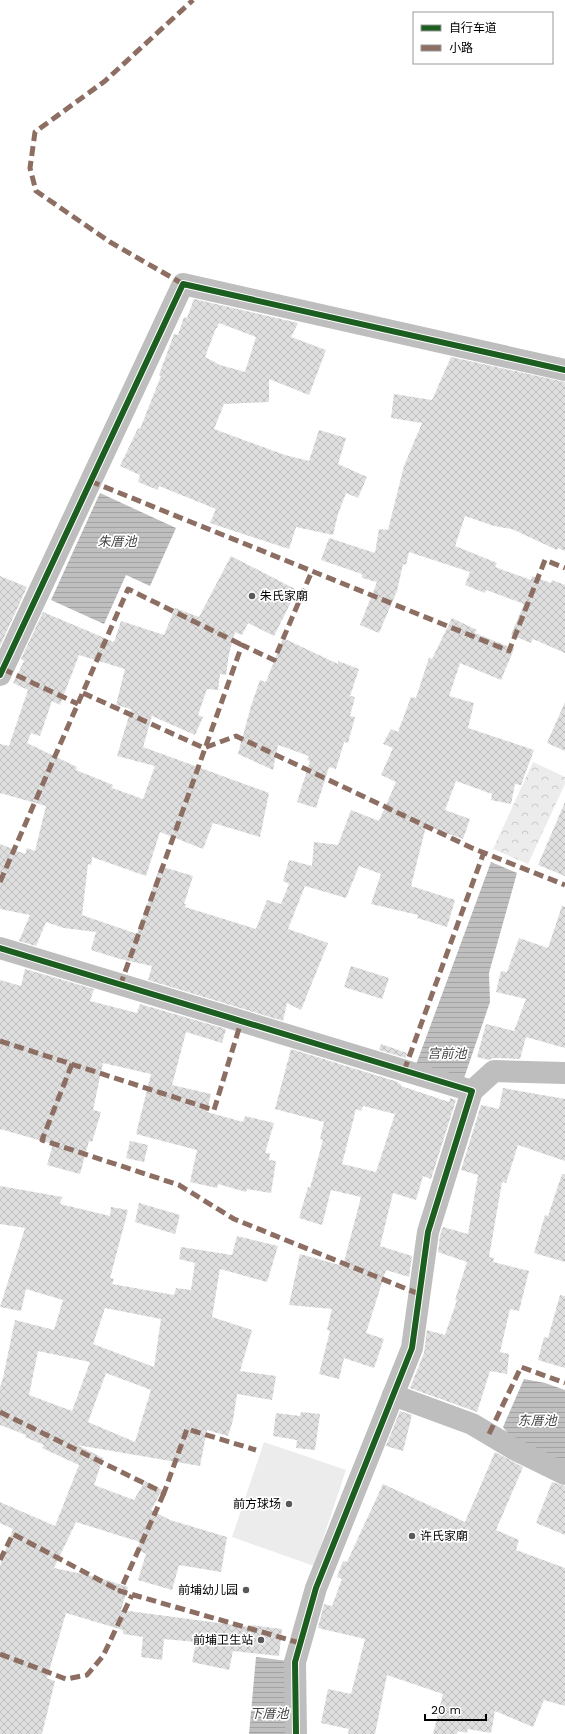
<svg xmlns="http://www.w3.org/2000/svg" width="565" height="1734" font-family="'Work Sans','Noto Sans SC',sans-serif">
  <defs>
    <pattern id="park-crowns" width="20" height="18" patternUnits="userSpaceOnUse"><rect width="20" height="18" fill="#ececec"/><path d="M2 6a3 3 0 1 1 6 0M12 15a3 3 0 1 1 6 0" fill="none" stroke="#c9c9c9"/></pattern>
    <pattern id="water-rules" width="6" height="5" patternUnits="userSpaceOnUse"><rect width="6" height="5" fill="#bfbfbf"/><path d="M0 2.5h6" fill="none" stroke="#a2a2a2"/></pattern>
    <pattern id="building-cross-hatch" width="8" height="8" patternUnits="userSpaceOnUse"><rect width="8" height="8" fill="#dfdfdf"/><path d="M0 0l8 8M0 8l8-8" fill="none" stroke="#bebebe"/></pattern>
  </defs>
  <rect width="100%" height="100%" fill="#fff"/>
  <polygon fill="url(#park-crowns)" points="533,762 565,777 565,784 528,864 493,849"/>
  <polygon fill="#ececec" points="264,1442 346,1470 314,1566 232,1537"/>
  <g fill="url(#water-rules)">
    <polygon points="100,493 176,528 150,586 126,575 104,624 51,600"/>
    <polygon points="491,862 517,873 489,973 490,1002 462,1084 414,1070"/>
    <polygon points="524,1379 545,1383 565,1390 565,1465 512,1439 503,1427"/>
    <polygon points="256,1657 288,1661 287,1734 249,1734"/>
  </g>
  <g fill="url(#building-cross-hatch)" fill-rule="evenodd">
    <path d="M194,299l104,24 -7,14 35,13 -17,45 -40,-16v23l-45,2 -10,25 71,26 24,6 10,-31 27,8 -8,26 29,13 -9,21 -12,-5 -8,21 -5,21 -37,-8 -7,22 -79,-26 6,-14 -57,-23 -1,4 -20,-8 2,-7 -20,-9 18,-38 2,1 21,-53 -2,-1 15,-41 4,1 6,-18 3,1zM219,323l37,14 -11,35 -25,-7 -15,-8 11,-29h1z"/>
    <polygon points="451,357 565,382 565,551 558,548 557,550 512,529 494,526 465,516 455,546 497,563 495,567 531,580 532,576 551,583 552,580 565,585 565,653 533,639 531,643 511,635 524,604 486,590 485,593 465,585 470,572 409,552 406,565 403,564 397,591 379,633 360,625 377,582 362,578 362,574 321,560 329,538 375,553 379,529 388,530 404,466 422,423 391,418 394,394 432,400"/>
    <path d="M231,556l66,34 -23,46 -26,-13 -6,12 -7,-3 -6,22 -3,21 -6,-1 -2,16 -11,-1 -9,26 5,2 -8,18 -43,-19 -9,31 126,46 -9,44 -47,-14 -10,26 -43,-17 -14,44 -54,-19 -1,8 -3,-1 -6,51 55,19 23,-68 33,10 -9,28h2l-1,3 71,22 11,-29 14,4 8,-20 -6,-3 6,-21 23,6 2,-24 24,3 13,-35 28,11 17,-39 -15,-7 12,-27 -10,-4 8,-15 7,3 13,-35 5,1 13,-40 3,1 20,-41 25,12 -2,3 39,16 -13,31 -41,-17 -11,33 25,7 -6,25 66,22 -13,35 -6,-1 -4,20 -20,-4 1,-6 -36,-13 -11,29 25,9 -7,20 -37,-13 -15,60 44,14 -8,27 -30,-9 1,-3 -47,-11 10,-30 -22,-8 -13,32 -41,-12 -17,43 40,14 -27,67 -14,-7 -4,18 -135,-41 4,-14 -32,-7 -29,-9 5,-18 -32,-4 -18,-6 -10,24 -17,-5 11,-26 -30,-6v-65l25,10 2,-6 8,3 11,-45 -46,-13v-49l9,2 19,-56 -15,-7 11,-22 -3,-2 22,-47 71,30 7,-21 43,14 11,-27 24,9zM79,655l46,14 -9,36 15,4 -14,47 38,10 -12,33 -31,-11 1,-3 -37,-15 1,-3 -50,-24 4,-10 9,3 12,-35 8,4z"/>
    <polygon points="0,576 27,587 0,646"/>
    <polygon points="283,638 338,664 338,661 359,669 350,696 355,697 350,716 355,717 348,743 344,742 336,769 329,767 316,808 297,802 310,761 307,760 309,756 278,745 273,770 238,754 251,706 260,680 266,682"/>
    <polygon points="565,702 565,751 547,743"/>
    <polygon points="565,802 565,876 538,865"/>
    <polygon points="562,906 565,907 565,1048 526,1037 520,1059 494,1058 489,1060 477,1057 486,1024 514,1031 526,999 496,992 501,971 507,972 519,938 548,948"/>
    <polygon points="351,966 389,978 382,999 344,987"/>
    <polygon points="25,969 94,989 90,1001 137,1013 140,1004 226,1029 222,1043 186,1032 172,1085 211,1094 207,1112 243,1122 245,1116 274,1123 265,1153 270,1153 269,1160 276,1161 271,1193 247,1189 246,1192 218,1184 217,1188 190,1182 197,1150 136,1134 151,1074 103,1063 93,1110 101,1112 92,1142 89,1141 80,1174 47,1165 53,1144 0,1129 0,980 21,986"/>
    <polygon points="381,1044 407,1053 406,1058 379,1050"/>
    <path d="M291,1049l107,33 -1,1 4,1v2l48,16 1,-4 6,2 -25,79 -8,-3 -7,24 -23,-7 -13,53 32,10 -3,21 -23,-7 -20,63 18,6 -10,29 -30,-10 -5,21 -20,-5 11,-43 -3,-1 5,-21 -43,-4 11,-51 43,12 18,-69 -30,-7 -9,35 -23,-7 9,-31 2,1 13,-48 -3,-1 4,-17 -49,-13zM363,1106l32,8 -19,58 -34,-8 14,-55 5,2z"/>
    <polygon points="503,1088 565,1099 565,1161 518,1145 506,1183 502,1182 489,1257 494,1258 493,1262 529,1271 519,1311 510,1309 500,1352 509,1354 507,1374 490,1371 477,1412 410,1388 424,1353 427,1330 445,1335 457,1300 455,1300 467,1262 438,1252 440,1235 443,1227 468,1234 478,1175 461,1170 481,1105 499,1109"/>
    <polygon points="130,1141 148,1145 144,1162 126,1158"/>
    <polygon points="562,1174 565,1174 565,1262 534,1253 545,1215 548,1216"/>
    <path d="M0,1186l62,11 -2,7 50,12 1,-9 17,3 -18,68 4,1 -2,5 62,11 2,-7 15,2 4,-27 -16,-4 2,-12 51,8 5,-19 41,10 -11,36 -47,-13 -8,48 40,13 -12,41 36,5 -4,24 -35,-6 -4,26 -5,16 -21,-6 -7,36 -123,-21 26,13 -9,27 40,15 11,-19 17,9 -11,20 19,10 57,17 -6,35 -42,-7 -7,25 -34,-10 8,-26 -9,-5 3,-7 -64,-20 -22,46 43,9 31,10 -7,23 128,17 1,-2 32,4 -3,27 -46,-5 -4,19 -37,-8 4,-20 -32,-3 -2,21 -21,-3 2,-20 -20,-3v-4l-57,-17 -19,65 8,3 -13,53h-42v-168l13,-37 -13,-6v-21l55,24 24,-61 -37,-17 2,-3 -19,-8 1,-2 -26,-10v-38l3,-9 12,-58 39,10 9,-30 -37,-11 -5,22 -21,-4 25,-79 -25,-4zM105,1308l56,11 -7,48 -61,-23zM38,1351l52,11 -18,49 -43,-16zM106,1373l45,17 -16,52 -47,-20z"/>
    <polygon points="139,1203 180,1215 175,1234 135,1222"/>
    <polygon points="560,1295 565,1296 565,1368 538,1360 544,1337 548,1338"/>
    <polygon points="400,1411 412,1415 403,1451 386,1446"/>
    <polygon points="301,1412 320,1414 315,1450 296,1448 297,1440 273,1436 276,1413 300,1416"/>
    <polygon points="495,1452 523,1467 496,1530 519,1540 516,1550 565,1568 565,1706 544,1700 533,1727 495,1711 491,1733 468,1729 467,1733 458,1731 457,1734 433,1734 443,1694 387,1675 375,1734 348,1734 349,1729 321,1723 328,1689 351,1694 365,1639 318,1628 324,1604 332,1606 342,1579 337,1577 343,1561 347,1562 383,1484 465,1522"/>
    <polygon points="552,1482 565,1486 565,1535 536,1523"/>
  </g>
  <g fill="none" stroke-linecap="round" stroke-linejoin="round">
    <g stroke="#bebebe" stroke-width="22">
      <polyline points="0,675 183,284 565,370"/>
      <polyline points="0,948 472,1091 428,1232 412,1348 316,1588 295,1662 296,1734"/>
      <polyline points="472,1091 494,1071 565,1073"/>
      <polyline points="393,1395 472,1424 514,1449 565,1474"/>
    </g>
    <g stroke="#8d6e63" stroke-width="5" stroke-dasharray="10 5" stroke-linecap="butt">
      <polyline points="183,284 110,242 36,191 30,168 35,132 105,81 193,0"/>
      <polyline points="90,481 509,651 545,560 565,568"/>
      <polyline points="3,669 78,704"/>
      <polyline points="83,693 204,748 236,736 472,848 565,885"/>
      <polyline points="0,882 128,589 242,645"/>
      <polyline points="120,986 242,645 274,660 312,571"/>
      <polyline points="0,1041 214,1110 241,1022"/>
      <polyline points="72,1064 42,1140 179,1185 234,1219 419,1294"/>
      <polyline points="404,1071 484,852"/>
      <polyline points="0,1412 164,1493 187,1429 256,1450"/>
      <polyline points="489,1434 521,1367 565,1383"/>
      <polyline points="164,1493 120,1591 300,1643"/>
      <polyline points="0,1560 13,1534 120,1591"/>
      <polyline points="0,1654 66,1679 87,1675 103,1656 132,1595"/>
    </g>
    <defs>
      <g id="cycleway">
        <polyline points="0,675 183,284 565,370"/>
        <polyline points="0,948 472,1091 428,1232 412,1348 316,1588 295,1662 296,1734"/>
      </g>
    </defs>
    <use href="#cycleway" stroke="#fff" stroke-width="8"/>
    <use href="#cycleway" stroke="#1b5e20" stroke-width="6"/>
  </g>
  <g fill="#595959" stroke="#fff" stroke-width="1.5">
    <circle cx="252" cy="596" r="4"/>
    <circle cx="289" cy="1504" r="4"/>
    <circle cx="412" cy="1536" r="4"/>
    <circle cx="246" cy="1590" r="4"/>
    <circle cx="261" cy="1640" r="4"/>
  </g>
  <g text-anchor="middle" dominant-baseline="central" stroke-width="3.5" stroke-linejoin="round" paint-order="stroke">
    <g font-size="12" fill="#000" stroke="#fff" text-anchor="end">
      <text x="260" y="596" text-anchor="start">朱氏家廟</text>
      <text x="281" y="1504">前方球场</text>
      <text x="420" y="1536" text-anchor="start">许氏家廟</text>
      <text x="238" y="1590">前埔幼儿园</text>
      <text x="253" y="1640">前埔卫生站</text>
    </g>
    <g font-size="13" font-style="italic" fill="#444" stroke="#fff">
      <text x="117" y="541">朱厝池</text>
      <text x="447" y="1053">宫前池</text>
      <text x="537" y="1420">东厝池</text>
      <text x="269" y="1713">下厝池</text>
    </g>
  </g>
  <rect x="413" y="12" width="140" height="52" fill="#ffffff" stroke="#999999"/>
  <rect x="421" y="25" width="20" height="6" fill="#1b5e20" stroke="#999999"/>
  <text x="449" y="32" font-size="12" fill="#000000">自行车道</text>
  <rect x="421" y="45" width="20" height="6" fill="#8d6e63" stroke="#999999"/>
  <text x="449" y="52" font-size="12" fill="#000000">小路</text>
  <path d="M425 1714v6h61v-6" fill="none" stroke="#000000" stroke-width="2"/>
  <text x="431" y="1714" font-size="12" fill="#000000" stroke="#ffffff" stroke-width="3" paint-order="stroke">20 m</text>
</svg>
